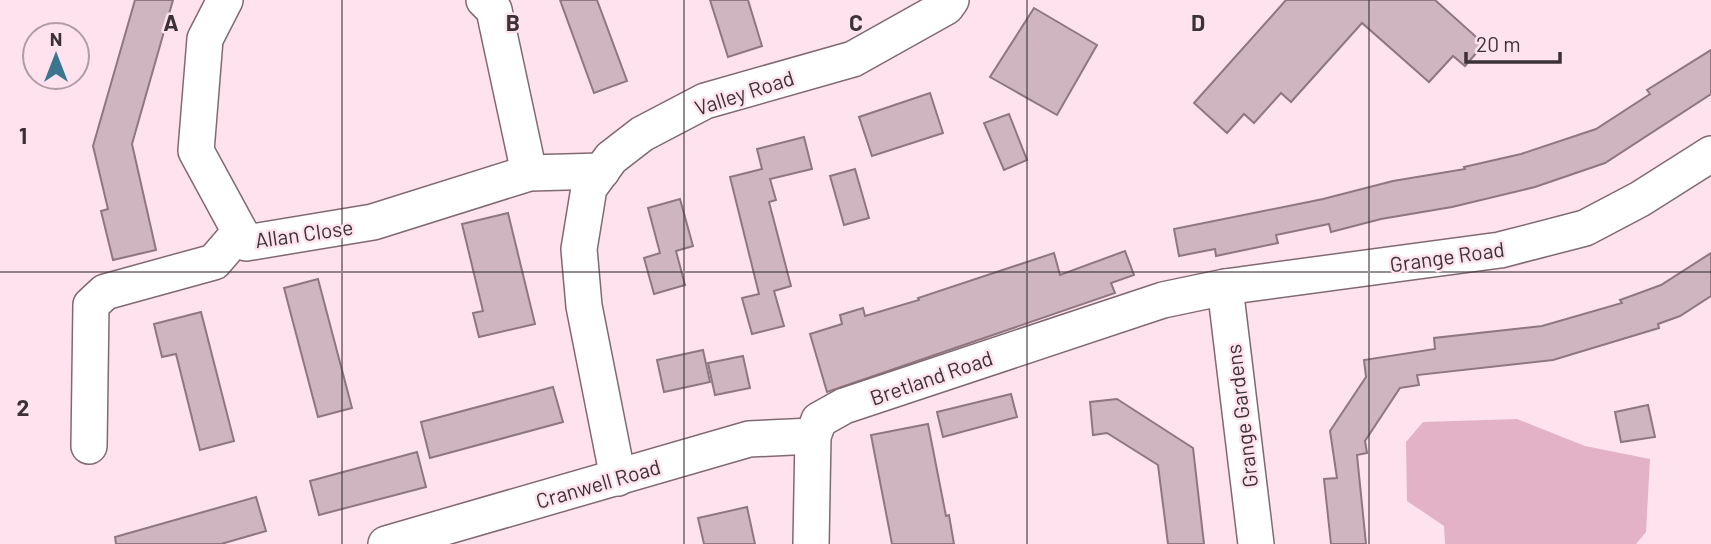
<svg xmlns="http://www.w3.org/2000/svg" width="1711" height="544" font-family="Barlow,sans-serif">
  <rect width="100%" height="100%" fill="#fee3ee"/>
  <polygon fill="#e3b2c7" points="1517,419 1585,446 1650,459 1646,532 1636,544 1445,544 1444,526 1407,501 1406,442 1423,422"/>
  <g fill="#cfb5bf" stroke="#8f7780" stroke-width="2">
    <polygon points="135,0 173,0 132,144 156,250 113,260 101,211 108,209 93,146"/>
    <polygon points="560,0 597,0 627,81 594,93"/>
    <polygon points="710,0 748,0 762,46 728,57"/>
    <polygon points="1286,0 1435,0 1484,44 1465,66 1453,56 1429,82 1362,23 1291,102 1281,93 1254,123 1244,114 1227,133 1194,103"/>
    <polygon points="1034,8 1097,45 1057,115 990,77"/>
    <polygon points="1711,50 1711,94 1605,163 1535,187 1452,207 1381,219 1331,232 1329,224 1276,235 1278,243 1216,256 1215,249 1179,256 1174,229 1323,199 1393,181 1465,169 1464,167 1521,154 1596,129 1650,94 1647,90"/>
    <polygon points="930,93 943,133 872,156 859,117"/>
    <polygon points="1009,114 1027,160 1004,170 984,123"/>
    <polygon points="804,137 812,169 770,179 776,200 769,202 791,286 774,291 784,326 752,334 742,298 759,294 730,177 762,169 757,149"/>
    <polygon points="855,169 869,218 844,225 830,176"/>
    <polygon points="680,199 693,246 676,251 685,285 654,294 644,258 660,253 648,208"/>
    <polygon points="508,213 535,324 479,337 473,313 483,311 462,224"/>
    <polygon points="1125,251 1134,275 1111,283 1115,293 827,392 810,334 842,324 840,315 863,308 865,316 919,300 918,298 1054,253 1060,275"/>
    <polygon points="1711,253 1711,296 1680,316 1658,324 1659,328 1553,360 1417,375 1419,385 1400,388 1365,441 1367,453 1357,455 1366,544 1331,544 1324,479 1337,478 1330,431 1366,377 1364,360 1435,349 1434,338 1542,326 1622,303 1620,300 1661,285"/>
    <polygon points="318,279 352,408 318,417 284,288"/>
    <polygon points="201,312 234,441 200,450 176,354 162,357 154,324"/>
    <polygon points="703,350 710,382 664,392 657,360"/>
    <polygon points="743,356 750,388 715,395 708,363"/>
    <polygon points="553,387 563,422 430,458 421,422"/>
    <polygon points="1011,394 1017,417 943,437 937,412"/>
    <polygon points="1117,399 1193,448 1204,544 1168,544 1158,465 1107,433 1093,435 1090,402"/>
    <polygon points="1648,405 1655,437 1621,442 1615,412"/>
    <polygon points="928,424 946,516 949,515 954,544 892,544 871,435"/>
    <polygon points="417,452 426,487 319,515 310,481"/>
    <polygon points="256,497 266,531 221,544 116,544 115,537"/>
    <polygon points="747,507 755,544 704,544 698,518"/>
  </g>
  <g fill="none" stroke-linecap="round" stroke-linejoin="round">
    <defs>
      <g id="minor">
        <polyline points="225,0 205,39 196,151 246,243 373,222 529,173 602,171"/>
        <polyline points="484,0 494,10 529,173"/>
        <polyline points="1225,287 1256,544"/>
        <polyline points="89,446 91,305 105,292 214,262 239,233"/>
        <polyline points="618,478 584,306 579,249 589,188 611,158 642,134 705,101 853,59 946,7 951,0"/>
        <polyline points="386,544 749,439 813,436"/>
        <polyline points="811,544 813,436 819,420 844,406 1163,300 1225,287 1500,250 1585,228 1640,199 1711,154"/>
      </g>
    </defs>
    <use href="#minor" stroke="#816972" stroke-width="38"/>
    <use href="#minor" stroke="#fff" stroke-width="35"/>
  </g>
  <path fill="none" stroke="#3c3236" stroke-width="2" stroke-opacity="0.55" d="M342,0v544M684,0v544M1027,0v544M1369,0v544M0,272h1711"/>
  <g text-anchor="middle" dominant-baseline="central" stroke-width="5" stroke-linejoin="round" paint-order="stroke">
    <g font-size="21" fill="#3c3236" stroke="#fee3ee">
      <text transform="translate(744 92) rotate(-18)">Valley Road</text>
      <text transform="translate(304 233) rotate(-8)">Allan Close</text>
      <text transform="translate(1447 256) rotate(-8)">Grange Road</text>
      <text transform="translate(931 377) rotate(-19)">Bretland Road</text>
      <text transform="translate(1241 416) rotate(-97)">Grange Gardens</text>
      <text transform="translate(598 483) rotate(-16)">Cranwell Road</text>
    </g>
  </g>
  <g font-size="23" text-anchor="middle" font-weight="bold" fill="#3c3236" stroke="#fee3ee" stroke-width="5" stroke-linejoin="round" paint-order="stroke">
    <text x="171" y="31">A</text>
    <text x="513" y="31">B</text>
    <text x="856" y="31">C</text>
    <text x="1198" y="31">D</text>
    <text x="23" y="144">1</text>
    <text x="23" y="416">2</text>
  </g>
  <g transform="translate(56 56)"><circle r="33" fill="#fee3ee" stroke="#b09ca4" stroke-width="2"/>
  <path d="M0-5L12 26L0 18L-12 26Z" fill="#3a768d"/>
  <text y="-10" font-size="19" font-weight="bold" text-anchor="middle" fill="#3c3236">N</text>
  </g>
  <path d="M1466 52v10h94v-10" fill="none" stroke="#3c3236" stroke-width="3.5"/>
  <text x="1476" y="52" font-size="21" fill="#3c3236" stroke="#fee3ee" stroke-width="5" paint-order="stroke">20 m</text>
</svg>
